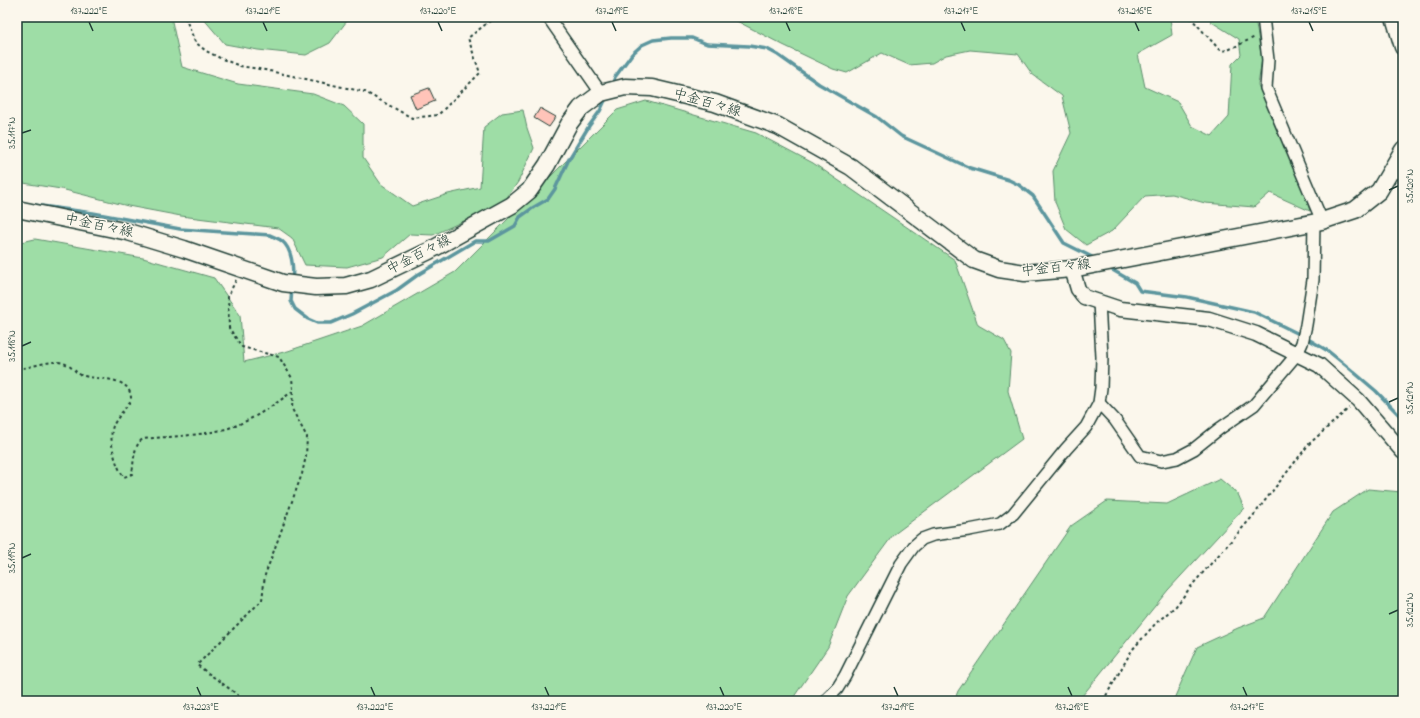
<svg xmlns="http://www.w3.org/2000/svg" width="1420" height="718" font-family="'Indie Flower','Klee One',sans-serif">
  <rect width="100%" height="100%" fill="#fbf7ec"/>
  <filter id="ink" filterUnits="userSpaceOnUse"><feTurbulence type="fractalNoise" baseFrequency=".025" numOctaves="2"/><feDisplacementMap in="SourceGraphic" scale="8" xChannelSelector="R" yChannelSelector="G"/><feConvolveMatrix kernelMatrix="1 2 1 2 8 2 1 2 1" color-interpolation-filters="sRGB"/></filter>
  <g filter="url(#ink)">
    <g fill="#9edda6" stroke="#5e8d6d">
      <polygon points="17,17 171,17 182,67 238,84 313,94 344,106 363,124 363,158 381,184 412,206 448,194 480,187 484,127 502,113 523,110 527,128 534,148 518,182 503,203 433,235 410,234 383,257 347,267 305,265 292,238 278,228 181,216 128,206 61,189 17,182"/>
      <polygon points="202,17 350,17 330,43 306,55 258,50 225,44"/>
      <polygon points="729,17 1170,17 1172,35 1138,54 1145,87 1178,102 1192,126 1212,136 1229,117 1232,64 1241,55 1239,39 1210,21 1213,17 1246,17 1255,19 1262,59 1258,85 1303,189 1310,211 1270,193 1254,207 1205,203 1172,194 1145,196 1112,231 1086,245 1066,229 1055,202 1053,171 1071,133 1062,96 1032,74 1018,54 970,50 946,55 932,63 909,65 882,53 847,73 833,69 783,45"/>
      <polygon points="646,101 756,133 813,163 955,260 978,325 1004,340 1011,353 1008,391 1022,439 893,535 848,596 828,647 791,701 17,701 17,243 35,239 143,258 214,278 240,315 244,362 288,351 362,326 455,272 617,110"/>
      <polygon points="1220,479 1238,494 1244,508 1168,590 1078,701 954,701 958,691 1071,526 1107,501 1167,504"/>
      <polygon points="1368,489 1402,492 1403,496 1403,701 1173,701 1197,647 1238,628 1264,618 1333,512"/>
    </g>
    <g fill="none" stroke-linecap="round" stroke-linejoin="round">
      <g stroke="#5c969e" stroke-width="3.5">
        <polyline points="612,85 615,77 632,54 642,45 653,40 671,38 692,38 707,44 749,46 767,49 778,55 819,84 877,117 901,136 970,168 1009,180 1019,185 1033,196 1064,243 1096,259"/>
        <path d="M34,205l59,8 87,16 90,6c4,2 8,3 12,6 10,8 12,27 10,39"/>
        <polyline points="1109,268 1135,283 1140,291 1187,297 1254,312 1303,336 1328,351 1349,368 1376,391 1403,419"/>
        <polyline points="292,288 291,301 295,309 308,319 317,323 331,323 352,314 397,290 419,274 475,241 489,241 515,226 520,217 534,207 548,199 555,189 569,159 589,126 600,111 607,96"/>
      </g>
    </g>
    <g fill="#ffc4b9" stroke="#1f3d34">
      <polygon points="429,88 435,101 416,109 410,95"/>
      <polygon points="540,108 556,117 549,127 534,118"/>
    </g>
    <g fill="none" stroke-linecap="round" stroke-linejoin="round">
      <defs>
        <g id="minor">
          <polyline points="548,17 601,93"/>
          <polyline points="1263,17 1268,60 1266,88 1322,221"/>
          <polyline points="1394,165 1403,176"/>
          <polyline points="1099,403 1115,420 1140,456 1161,461 1177,458 1194,449 1219,429 1254,405 1297,354 1302,343 1306,325 1313,280 1314,221"/>
          <polyline points="825,701 837,689 845,676 901,564 914,546 922,539 933,535 969,530 1000,524 1013,514 1066,449 1086,427 1099,403 1101,388 1102,357 1099,302"/>
        </g>
        <polyline id="tertiary" points="1072,269 1078,289 1084,297 1120,309 1209,319 1256,334 1319,365 1358,400 1403,452"/>
        <g id="secondary">
          <polyline points="1394,17 1403,47"/>
          <polyline points="17,209 128,232 184,249 283,283 316,287 346,286 371,279 429,251 512,205 529,191 547,165 569,124 581,108 601,93 625,87 652,88 715,103 778,126 851,167 974,260 999,269 1025,273 1072,269 1322,221 1355,210 1379,191 1403,150"/>
        </g>
      </defs>
      <use href="#minor" stroke="#1f3d34" stroke-width="14"/>
      <use href="#tertiary" stroke="#1f3d34" stroke-width="17"/>
      <use href="#secondary" stroke="#1f3d34" stroke-width="19"/>
      <g stroke="#1f3d34" stroke-width="2" stroke-dasharray="3 3" stroke-linecap="butt">
        <polyline points="185,17 195,42 206,51 222,59 240,66 265,70 365,92 412,118 438,115 480,73 468,38 495,17"/>
        <polyline points="1190,17 1217,47 1222,51 1228,50 1255,37"/>
        <polyline points="236,280 228,296 229,328 242,347 279,357 292,378 293,389 292,409 307,437 306,456 302,474 265,575 262,600 197,665 238,695 238,701"/>
        <path d="M17,369c14,-1 33,-10 46,-6 7,2 12,9 18,12 14,6 51,-1 50,25 -5,8 -15,19 -18,26 -5,14 3,41 11,51l8,-3c2,-12 1,-29 11,-35 30,-3 61,-3 89,-12 22,-8 42,-22 61,-36"/>
        <polyline points="1103,701 1132,650 1156,623 1176,606 1193,584 1253,516 1309,444 1349,408"/>
      </g>
      <use href="#minor" stroke="#fbf7ec" stroke-width="11"/>
      <use href="#tertiary" stroke="#fbf7ec" stroke-width="14"/>
      <use href="#secondary" stroke="#fbf7ec" stroke-width="16"/>
    </g>
  </g>
  <path fill="none" stroke="#1f3d34" stroke-width="1.5" d="M89,22l4,9M263,22l4,9M438,22l4,9M612,22l4,9M786,22l4,9M961,22l4,9M1135,22l4,9M1309,22l4,9M22,133l9,-3M1389,190l9,-4M22,346l9,-4M1389,402l9,-4M22,558l9,-4M1389,614l9,-4M197,687l4,9M371,687l4,9M545,687l4,9M720,687l4,9M894,687l4,9M1068,687l4,9M1243,687l4,9"/>
  <g text-anchor="middle" dominant-baseline="central" stroke-width="3" stroke-linejoin="round" paint-order="stroke">
    <g font-size="14" fill="#1f3d34" stroke="#fbf7ec">
      <text transform="translate(707 103) rotate(16)">中金百々線</text>
      <text transform="translate(99 226) rotate(12)">中金百々線</text>
      <text transform="translate(419 255) rotate(-27)">中金百々線</text>
      <text transform="translate(1056 268) rotate(-6)">中金百々線</text>
    </g>
  </g>
  <rect width="1420" height="718" fill="none" stroke="#fbf7ec" stroke-width="44"/>
  <rect x="22" y="22" width="1376" height="674" fill="none" stroke="#1f3d34" stroke-width="1.5"/>
  <g font-size="10" text-anchor="middle" fill="#1f3d34">
    <text x="89" y="14">137.222°E</text>
    <text x="263" y="14">137.221°E</text>
    <text x="438" y="14">137.220°E</text>
    <text x="612" y="14">137.219°E</text>
    <text x="786" y="14">137.218°E</text>
    <text x="961" y="14">137.217°E</text>
    <text x="1135" y="14">137.216°E</text>
    <text x="1309" y="14">137.215°E</text>
    <text transform="translate(11 133) rotate(-90)" y="4">35.117°N</text>
    <text transform="translate(1409 186) rotate(-90)" y="4">35.120°N</text>
    <text transform="translate(11 346) rotate(-90)" y="4">35.118°N</text>
    <text transform="translate(1409 398) rotate(-90)" y="4">35.121°N</text>
    <text transform="translate(11 558) rotate(-90)" y="4">35.119°N</text>
    <text transform="translate(1409 610) rotate(-90)" y="4">35.122°N</text>
    <text x="201" y="710">137.223°E</text>
    <text x="375" y="710">137.222°E</text>
    <text x="549" y="710">137.221°E</text>
    <text x="724" y="710">137.220°E</text>
    <text x="898" y="710">137.219°E</text>
    <text x="1072" y="710">137.218°E</text>
    <text x="1247" y="710">137.217°E</text>
  </g>
</svg>
